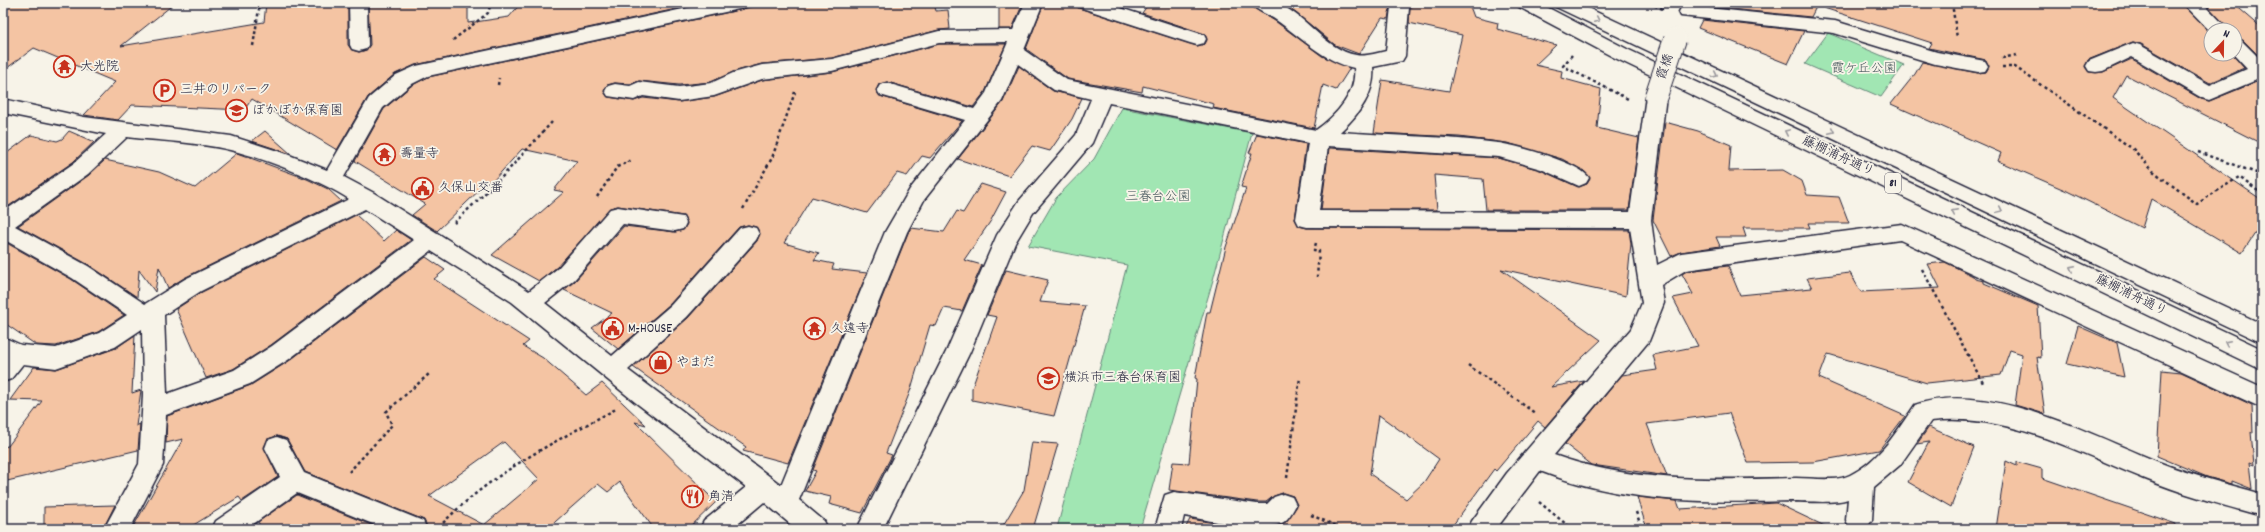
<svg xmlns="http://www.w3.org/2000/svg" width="2265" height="532" font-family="Dekko,'Klee One',sans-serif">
  <rect width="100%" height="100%" fill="#f7f3e8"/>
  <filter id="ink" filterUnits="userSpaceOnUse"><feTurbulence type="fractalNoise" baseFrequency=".025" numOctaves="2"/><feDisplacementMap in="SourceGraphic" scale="8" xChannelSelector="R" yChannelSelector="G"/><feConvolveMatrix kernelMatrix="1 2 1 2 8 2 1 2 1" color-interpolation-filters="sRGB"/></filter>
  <g filter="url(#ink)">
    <g fill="#a1e6b3" stroke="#628477">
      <polygon points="1828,33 1904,65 1881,97 1805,64"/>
      <polygon points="1122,108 1252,133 1213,280 1140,529 1059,529 1057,528 1127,265 1028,246 1056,198 1094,159"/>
    </g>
    <g fill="#f4c4a3" stroke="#22223b" fill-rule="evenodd">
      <polygon points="3,3 175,3 121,46 264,22 266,3 348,3 348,45 352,50 359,52 366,50 370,45 368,3 468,3 468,23 509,17 521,3 683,3 681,8 415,65 395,74 368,97 337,150 252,99 244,110 132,105 118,120 84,115 115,82 34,48 3,71"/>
      <polygon points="765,3 934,3 936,11 948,10 950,29 939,30 832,58 762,64 733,72 711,82 679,85 639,81 630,84 615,83 607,85 604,92 608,97 634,101 643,98 679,102 714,97 762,80 832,72 939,44 1006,44 985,92 973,107 887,82 879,84 876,91 880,96 962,121 930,158 922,156 907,176 897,173 867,213 812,197 784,243 819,253 814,260 834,264 832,269 867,273 788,463 743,451 746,447 633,367 688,318 757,241 760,233 756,227 748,225 739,227 670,304 618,349 592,328 612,313 564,290 575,281 624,226 675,232 683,230 687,224 683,216 618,206 610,208 557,267 539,281 492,255 564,192 554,190 577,161 522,149 493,181 490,180 437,231 412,215 425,204 355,161 384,109 411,86 428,77 739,10"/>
      <polygon points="1015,3 1023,3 1012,29 999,29 999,4"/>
      <polygon points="1044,3 1073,3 1079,8 1197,46 1205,44 1207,40 1205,34 1142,13 1149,3 1250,3 1255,9 1275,21 1322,56 1350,68 1336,90 1323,85 1314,128 1213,108 1214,104 1143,86 1142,92 1068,79 1026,49"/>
      <polygon points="1279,3 1391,3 1388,19 1382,18 1359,54 1335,45 1296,13"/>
      <polygon points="1413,3 1460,3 1471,9 1474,17 1498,23 1497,29 1556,45 1535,65 1562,71 1561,78 1601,89 1597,128 1639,138 1629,210 1486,210 1483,179 1434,175 1437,210 1321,210 1329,148 1499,158 1540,170 1578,187 1587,184 1590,179 1584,171 1562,159 1507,143 1459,137 1374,133 1382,80 1449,91 1462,35 1409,23 1410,8"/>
      <polygon points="1711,3 1818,3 1811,17 1709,7"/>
      <polygon points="1825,3 2182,3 2211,33 2211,54 2232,54 2244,68 2210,83 2141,44 2133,42 2088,60 2085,67 2089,72 2103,72 2132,59 2201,99 2209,101 2259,81 2262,81 2262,144 2126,75 2113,98 2262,200 2262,223 2242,253 2151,199 2142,228 2067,191 1998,161 2001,153 1891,104 1915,74 1922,62 1978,73 1986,72 1989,67 1986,60 1929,48 1932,43 1824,8"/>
      <polygon points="2205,3 2233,3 2262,28 2262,59 2243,40 2235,38 2235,30 2230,30"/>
      <polygon points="1702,20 1804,31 1788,64 1698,28"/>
      <polygon points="1019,66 1053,91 1082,98 1072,119 1050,151 1032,146 1009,176 958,159 1003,102"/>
      <polygon points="1665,122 1698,131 1731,145 1729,171 1783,170 1802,181 1807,195 1839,197 1849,223 1808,223 1810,228 1743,228 1746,237 1716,237 1720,246 1681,252 1671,256 1653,220"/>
      <polygon points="69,131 94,142 73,162 3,210 3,156 31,135 57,141 62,139"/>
      <polygon points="265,131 291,154 252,141"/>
      <path d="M1257,134l49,10 -11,75 4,7 8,2 322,2 2,14 -5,52 -125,-27 100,71 -50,47 33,-6 -39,46 -7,-6 -42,50 -2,-2 -44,60h-265l5,-10 56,9h25l15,-6 11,-16 -4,-10 -10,-3 -9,3 -8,6h-9l-88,-12 4,-28 16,1 8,-84 -2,-1 12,-66h3l16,-65 20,-59 -5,-1 11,-34h-3zM1379,415l60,44 -15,23 -18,17 -36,-25z"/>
      <polygon points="237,153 307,179 328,189 341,201 184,278 168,288 159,267 155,292 139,270 137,297 89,265 18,226 89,175 105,160 159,172 195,188"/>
      <polygon points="981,184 1006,192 990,222 964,260 982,265 962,311 944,308 936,326 930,325 911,389 886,453 892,455 862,513 829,504 831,497 805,491 816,471 813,470 908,233 911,228 944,232 957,211 963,213"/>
      <polygon points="356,215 384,241 396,230 411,240 271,345 233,369 206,378 176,309 202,292"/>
      <polygon points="3,241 71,279 124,315 98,332 56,346 36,345 3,322"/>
      <path d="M426,257l19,13 -11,9 95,62 -6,5 20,12 43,37 16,-12 44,42 -11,-3 81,80 -28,27h-34l-34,-47 -12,10 -10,-8 -51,45h-119l-4,-9 -119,-48 -18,-33 -10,-3 -9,3 -4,8 14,30 -36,24 -3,-4 -52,32h-55l51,-90 -17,4 1,-27 84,-31 38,-24zM504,442l35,37 -55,46 -55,-29z"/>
      <polygon points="1945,262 1973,276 1975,279 1984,281 1984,283 2038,306 2041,358 2037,357 2045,414 2015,405 2022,354 2010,350 2001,375 1927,383 1828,354 1819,378 1905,416 1879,450 1813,462 1748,463 1729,413 1647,424 1667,476 1592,465 1565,444 1622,375 1657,370 1653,355 1698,346 1673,298 1693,294 1682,274 1687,271 1728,266 1740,295 1812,288 1807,278 1850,273 1861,292 1940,288 1928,264"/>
      <polygon points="1006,270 1048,280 1040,302 1085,306 1054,416 972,400 972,388 997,317 987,315"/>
      <polygon points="2078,326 2117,343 2124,377 2067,364"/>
      <polygon points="135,335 132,393 141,390 136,426 140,424 138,450 3,482 3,447 8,446 42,401 10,400 34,367 56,369 116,348"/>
      <polygon points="2162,370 2181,372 2252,405 2253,433 2251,432 2254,465 2249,463 2252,489 2232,481 2232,484 2207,477 2157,456"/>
      <polygon points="1929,427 1974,447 1951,507 1908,482 1929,442 1917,444"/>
      <polygon points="1032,442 1058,444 1033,529 1001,529 1024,490"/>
      <polygon points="2006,461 2017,466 2017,462 2042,469 2042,478 2176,524 2175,529 1996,529"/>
      <polygon points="297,495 381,529 270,529 261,527 258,522"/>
      <polygon points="1637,497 1677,501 1680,509 1776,503 1831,529 1647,529"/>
      <polygon points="115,505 103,529 44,529 44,507"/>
    </g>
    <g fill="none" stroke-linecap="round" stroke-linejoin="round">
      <defs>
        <g id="minor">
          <polygon points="349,3 367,3 368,45 366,49 359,51 352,49 350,45"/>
          <path d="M711,3h37l-3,4 -6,2 -311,67 -18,9 -27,23 -39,69 30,16 155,98 29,-23 52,-59 8,-2 65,10 3,6 -3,6 -8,2 -52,-7 -49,56 -29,23 67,53 59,-51 69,-77 8,-2 8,2 3,6 -3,6 -69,77 -59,53 153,115 104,-253 25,-43 55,-69 -85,-25 -3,-5 3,-5 7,-2 87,26 12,-16 22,-51 -69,1 -107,28 -70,8 -48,17 -35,5 -36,-5 -9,4 -26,-4 -3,-5 3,-5 7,-2 15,2 9,-4 40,5 32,-4 22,-10 29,-8 70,-6 107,-28 74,-1 12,-27h18l-19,47 43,30 249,50c20,-14 41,-37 38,-62 -31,-7 -53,-31 -78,-48 -8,-6 -20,-9 -25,-17 7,0 17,-2 24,0 29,9 50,47 81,52 9,2 20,-2 30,-4l5,-44 2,-4h19l-3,5 -4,48 -3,5 -29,6c3,26 -15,48 -33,65 52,4 106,4 158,11 18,2 83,20 91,35l-3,5 -7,3 -38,-17 -42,-12 -171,-11 -9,65 311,1 16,-116 3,-5 7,-2 7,2 3,5 -15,124 6,45 24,-12 221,-29 360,163v21l-362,-168 -214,30 -25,15 3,18 -15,38 -95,114c77,28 161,25 242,23 16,0 40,4 54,-3 30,-15 47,-44 65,-70 73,-26 178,31 246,58 33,13 67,21 101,31v22c-40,-11 -80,-22 -119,-38 -68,-27 -137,-66 -212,-57l-31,44 -26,22 -2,33 -6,9 -16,-1 -4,-8 2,-21c-14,5 -42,2 -57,2 -87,2 -169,2 -251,-30l-44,58h-28l4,-8 35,-48 124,-144 11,-26 -12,-75 -323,-1 -8,-2 -3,-6 12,-76 -199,-40 -17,40 -59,70 -18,30 -45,109 -87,177h-26l89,-177 51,-117 22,-34 57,-66 15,-36 -37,-9 -36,-26 -16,37 -78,99 -17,32 -108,268 25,21 4,8h-32l-32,-27 -32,27h-32l4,-8 42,-34 -111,-85 -123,-100 -81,-51 -143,109 -38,24 -84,31 -3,50 -33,64h-26l35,-65 4,-69 -1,-66 -27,18 -59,21 -33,-4 -12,15 -8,3v-45l18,8 35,3 43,-15 28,-18 -55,-37 -69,-39v-27l71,-49 32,-29 -103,-21v-14l81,18 147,19 53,17 43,17 42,-72 27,-23 20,-9zM127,137c34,4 70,5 103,13 34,8 90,30 119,49l-164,80 -40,25 -57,-38 -73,-40 73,-52zM365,209l49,31 -142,106 -38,24 -67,24 -3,-79 37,-24z"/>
          <polygon points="1076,3 1105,3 1204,35 1206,39 1204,43 1197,45 1190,43 1079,7"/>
          <polygon points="2183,3 2203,3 2229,30 2211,30 2211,32"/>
          <polygon points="1688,6 1835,21 1937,52 1985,61 1988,66 1985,71 1978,72 1935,64 1834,33 1681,16 1679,12 1681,8"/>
          <polygon points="2235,39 2242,41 2262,61 2262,80 2259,79 2209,100 2202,98 2132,57 2103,71 2096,72 2089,71 2086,66 2089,61 2133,43 2140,45 2210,85 2247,69 2233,54 2235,54"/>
          <polygon points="277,437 286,440 304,473 423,521 427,529 385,529 297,493 246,529 212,529 216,521 280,477 265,448 268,440"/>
          <path d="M1174,492l83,12h10l7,-7 9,-3 9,3 4,8c-4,7 -8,16 -16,19 -23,8 -71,-4 -96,-8l-3,13h-26l10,-34z"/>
        </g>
        <g id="major">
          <polygon points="1516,3 1539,3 1627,49 2262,349 2262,370 1613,57 1519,7"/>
          <polygon points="1553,3 1577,3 2262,324 2262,343 1556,7"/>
        </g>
      </defs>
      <use href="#minor" stroke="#22223b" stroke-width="3"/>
      <use href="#major" stroke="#22223b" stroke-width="3"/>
      <g stroke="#22223b" stroke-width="2.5" stroke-dasharray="3 3" stroke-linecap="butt">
        <polyline points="1649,3 1663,9"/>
        <polyline points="1952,3 1957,38"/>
        <polyline points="2262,4 2260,6 2262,7"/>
        <polyline points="453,40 488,13 490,6 483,3"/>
        <polyline points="253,46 260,3"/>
        <polyline points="1572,55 1563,66 1628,99"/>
        <polyline points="2002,58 2017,55"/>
        <polyline points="2002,67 2015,67 2133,149 2153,171 2197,204 2239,177 2262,194"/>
        <polyline points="498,85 499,78"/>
        <polyline points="2198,152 2262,175"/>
        <polyline points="597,197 617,167 632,160"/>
        <polyline points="743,209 772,158 795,92"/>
        <polyline points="454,223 502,177 552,122"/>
        <polyline points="1316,243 1314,250 1319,251 1317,277"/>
        <polyline points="1922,269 1983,383"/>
        <polyline points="1468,365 1536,414"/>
        <polyline points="349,472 392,425 386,412 429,374"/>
        <polyline points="1287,478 1300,377"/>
        <polyline points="1539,502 1572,529"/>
        <polyline points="1636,512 1642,529"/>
        <polyline points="1311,515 1343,529"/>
        <path d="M443,523c50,-51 111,-81 173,-114"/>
      </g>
      <use href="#minor" fill="#f7f3e8" fill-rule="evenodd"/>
      <use href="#major" fill="#f7f3e8" fill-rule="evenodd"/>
      <defs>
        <polyline id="minor-bridge" points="1656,96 1675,39"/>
      </defs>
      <use href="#minor-bridge" stroke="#22223b" stroke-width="24" stroke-linecap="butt"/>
      <use href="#minor-bridge" stroke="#f7f3e8" stroke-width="22"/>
    </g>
    <defs><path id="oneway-chevron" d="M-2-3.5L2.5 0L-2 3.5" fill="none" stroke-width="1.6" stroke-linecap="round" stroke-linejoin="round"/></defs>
    <g stroke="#97959a">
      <use href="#oneway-chevron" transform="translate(1597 20) rotate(25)"/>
      <use href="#oneway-chevron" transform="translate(1715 75) rotate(25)"/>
      <use href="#oneway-chevron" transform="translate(1832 131) rotate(25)"/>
      <use href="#oneway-chevron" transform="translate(1787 132) rotate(-155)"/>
      <use href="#oneway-chevron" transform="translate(2000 210) rotate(25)"/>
      <use href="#oneway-chevron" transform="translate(1954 212) rotate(-154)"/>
      <use href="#oneway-chevron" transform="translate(2072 268) rotate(-154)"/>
      <use href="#oneway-chevron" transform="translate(2227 343) rotate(-154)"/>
    </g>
  </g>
  <defs>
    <symbol id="temple-ring" viewBox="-11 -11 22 22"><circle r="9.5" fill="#f7f3e8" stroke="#c8321e" stroke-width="1.5"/><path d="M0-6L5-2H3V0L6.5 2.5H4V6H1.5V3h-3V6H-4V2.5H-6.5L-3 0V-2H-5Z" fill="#c8321e"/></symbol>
    <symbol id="parking-ring" viewBox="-11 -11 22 22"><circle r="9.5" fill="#f7f3e8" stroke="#c8321e" stroke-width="1.5"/><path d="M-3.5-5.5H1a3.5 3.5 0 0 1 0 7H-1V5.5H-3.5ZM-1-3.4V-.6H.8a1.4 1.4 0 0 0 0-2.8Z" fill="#c8321e"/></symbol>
    <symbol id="school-ring" viewBox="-11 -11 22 22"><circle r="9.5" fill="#f7f3e8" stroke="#c8321e" stroke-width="1.5"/><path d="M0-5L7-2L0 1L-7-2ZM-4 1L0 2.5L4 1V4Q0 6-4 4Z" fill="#c8321e"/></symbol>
    <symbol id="civic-ring" viewBox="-11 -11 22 22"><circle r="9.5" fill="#f7f3e8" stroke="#c8321e" stroke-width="1.5"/><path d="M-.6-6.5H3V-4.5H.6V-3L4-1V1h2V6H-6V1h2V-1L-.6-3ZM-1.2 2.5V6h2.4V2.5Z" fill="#c8321e"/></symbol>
    <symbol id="shop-ring" viewBox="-11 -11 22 22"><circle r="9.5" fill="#f7f3e8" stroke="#c8321e" stroke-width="1.5"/><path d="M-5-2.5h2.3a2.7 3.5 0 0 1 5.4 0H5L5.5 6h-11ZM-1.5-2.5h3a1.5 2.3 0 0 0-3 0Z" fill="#c8321e"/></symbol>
    <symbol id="restaurant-ring" viewBox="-11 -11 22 22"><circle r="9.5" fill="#f7f3e8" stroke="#c8321e" stroke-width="1.5"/><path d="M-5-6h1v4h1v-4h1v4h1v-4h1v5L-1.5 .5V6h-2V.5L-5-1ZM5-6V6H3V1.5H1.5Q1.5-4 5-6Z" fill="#c8321e"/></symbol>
  </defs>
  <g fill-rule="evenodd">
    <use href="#temple-ring" x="52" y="54" width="25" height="25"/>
    <use href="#parking-ring" x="152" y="78" width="25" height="25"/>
    <use href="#school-ring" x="224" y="98" width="25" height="25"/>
    <use href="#temple-ring" x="372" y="142" width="25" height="25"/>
    <use href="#civic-ring" x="410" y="176" width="25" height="25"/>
    <use href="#civic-ring" x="600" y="316" width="25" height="25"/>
    <use href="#temple-ring" x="802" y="316" width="25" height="25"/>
    <use href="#shop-ring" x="648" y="350" width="25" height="25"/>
    <use href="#school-ring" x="1036" y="366" width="25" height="25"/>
    <use href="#restaurant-ring" x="680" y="484" width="25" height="25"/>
  </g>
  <g text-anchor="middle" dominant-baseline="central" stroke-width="3.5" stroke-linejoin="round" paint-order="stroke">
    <rect fill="#f7f3e8" stroke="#62616f" stroke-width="1" x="1885" y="173" width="16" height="20" rx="3"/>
    <g font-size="12" font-weight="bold" fill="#22223b">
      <text x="1893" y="183">81</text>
    </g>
    <g font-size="13" fill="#22223b" stroke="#f7f3e8" text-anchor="start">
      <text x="80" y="67">大光院</text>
      <text x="180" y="90">三井のリパーク</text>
      <text x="252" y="111">ぽかぽか保育園</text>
      <text x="400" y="154">壽量寺</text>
      <text x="438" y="188">久保山交番</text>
      <text x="628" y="329">M-HOUSE</text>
      <text x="830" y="329">久遠寺</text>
      <text x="676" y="363">やまだ</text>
      <text x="1064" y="378">横浜市三春台保育園</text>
      <text x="708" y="497">角清</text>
    </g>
    <g font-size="13" fill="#22223b" stroke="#f7f3e8">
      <text transform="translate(1666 67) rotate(-72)">霞橋</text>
      <text transform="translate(1838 157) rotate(25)">藤棚浦舟通り</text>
      <text transform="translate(2131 296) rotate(26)">藤棚浦舟通り</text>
    </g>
    <g font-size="13" fill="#425359" stroke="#f7f3e8">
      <text x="1864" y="69">霞ケ丘公園</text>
      <text x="1158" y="197">三春台公園</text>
    </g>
  </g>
  <rect width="2265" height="532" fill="none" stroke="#f7f3e8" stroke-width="16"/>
  <rect x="8" y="8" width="2249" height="516" fill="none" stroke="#22223b" stroke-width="1.5" filter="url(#ink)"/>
  <g transform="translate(2223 42) rotate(22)"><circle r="19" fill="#f7f3e8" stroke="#a29fa3"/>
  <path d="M0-3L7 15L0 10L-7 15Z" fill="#c8321e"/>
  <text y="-6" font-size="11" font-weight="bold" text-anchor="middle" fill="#22223b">N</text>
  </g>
</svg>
